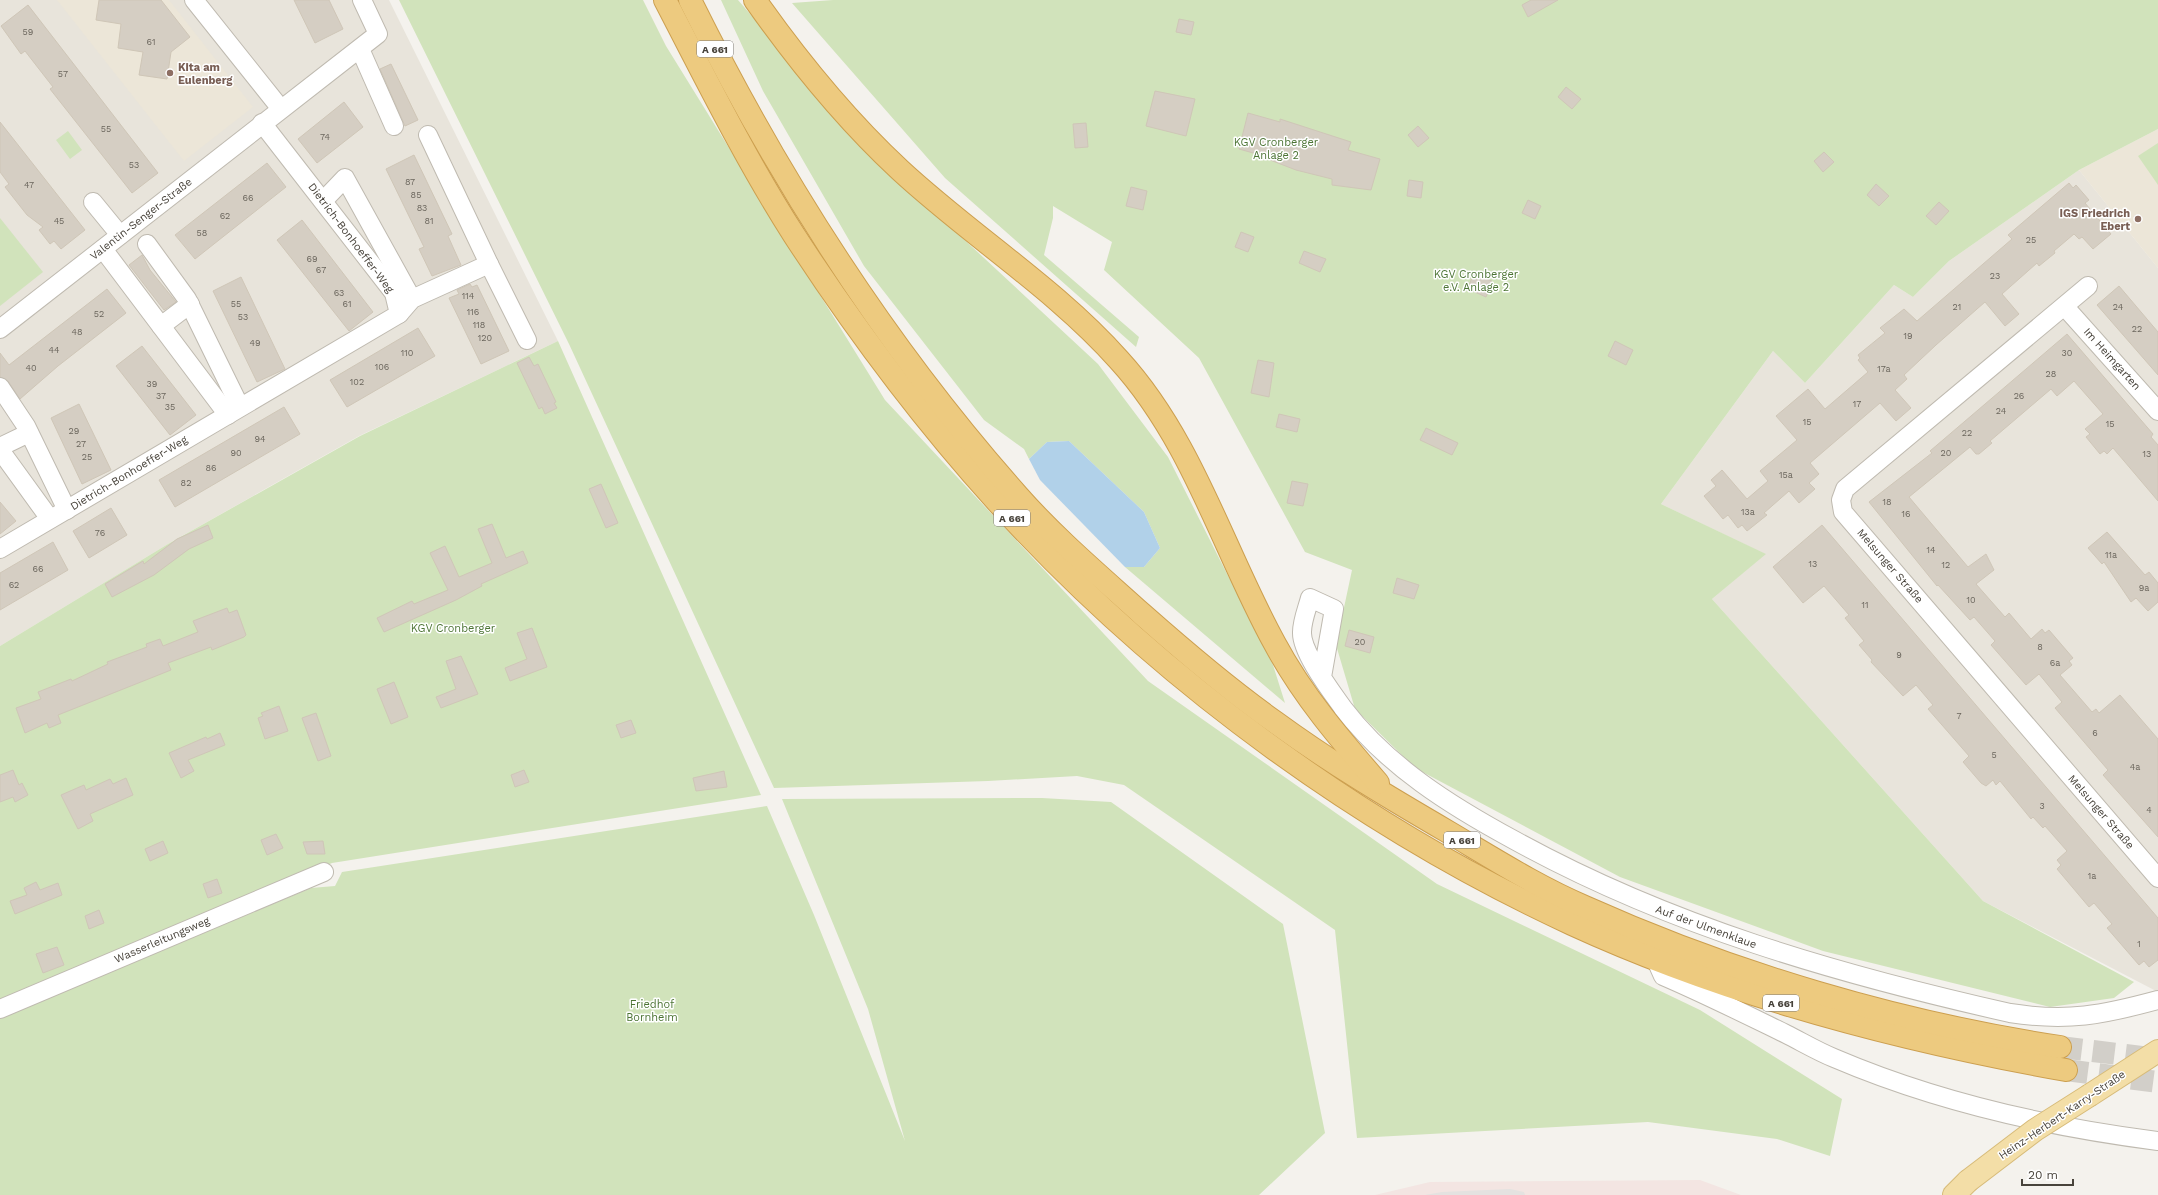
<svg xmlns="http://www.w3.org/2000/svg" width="2158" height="1195" font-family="'Work Sans',sans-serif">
  <rect width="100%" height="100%" fill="#f4f2ed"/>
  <g fill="#e8e4db">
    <polygon points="0,0 389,0 558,341 359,436 168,544 0,646"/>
    <polygon points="2079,170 2158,268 2158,992 1983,901 1712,599 1765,554 1661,504 1773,351 1805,383 1894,285 1913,297 1949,261"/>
  </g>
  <g fill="#ece6d8">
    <polygon points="57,0 169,0 253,107 184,161"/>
    <polygon points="2158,129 2158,268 2079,170"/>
  </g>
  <polygon fill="#f3e5e2" points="1700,1180 1741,1195 1375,1195 1430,1182"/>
  <g fill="#d1e3bb">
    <polygon points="399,0 643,0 666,46 885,400 1148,681 1437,884 1700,1010 1842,1099 1830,1156 1777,1139 1648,1122 1357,1138 1335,930 1124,785 1077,776 988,781 774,788 569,344"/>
    <polygon points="721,0 738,0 870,152 1098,364 1168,457 1273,665 1285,703 1125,567 1144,567 1160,548 1144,512 1069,441 1047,442 1029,459 1024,449 984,420 864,266 763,91"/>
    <polygon points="833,0 2158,0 2158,129 2079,170 1949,261 1913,297 1894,285 1805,383 1773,351 1661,504 1766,554 1712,599 1983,901 2134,982 2114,998 2050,1007 1823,951 1620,877 1415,768 1355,709 1336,645 1352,570 1305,552 1199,358 1104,270 1112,242 1053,206 1053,218 1044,255 1139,337 1136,347 945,178 792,3"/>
    <polygon points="68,131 82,150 70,159 56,140"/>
    <polygon points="2158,143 2158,185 2138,156"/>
    <polygon points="0,218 43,272 0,306"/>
    <polygon points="558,341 761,795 332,863 0,1001 0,646 168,544 360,436"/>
    <polygon points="1042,798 1111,802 1283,924 1325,1133 1259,1195 0,1195 0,1018 311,888 335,886 342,872 767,806 814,915 905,1141 868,1009 782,799"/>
  </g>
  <polygon fill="#e4e2e0" points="1510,1189 1524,1192 1525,1195 1425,1195 1442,1192"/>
  <polygon fill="#b1d1e9" points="1069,441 1144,512 1160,548 1144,567 1125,567 1040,480 1029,459 1047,442"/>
  <g fill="#d5cec3" stroke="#cfc6b7">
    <polygon points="99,0 161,0 190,37 171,52 167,79 139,75 143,52 118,48 121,24 96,20"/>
    <polygon points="294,0 329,0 343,29 315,43"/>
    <polygon points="1531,0 1558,0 1528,17 1522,5"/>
    <polygon points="28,5 158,173 132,193 50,89 53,87 25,51 21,54 1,26"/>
    <polygon points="1179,19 1194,22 1191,35 1176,32"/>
    <polygon points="391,64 418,120 405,126 380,69"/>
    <polygon points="1566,87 1581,99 1572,109 1558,97"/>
    <polygon points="1155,91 1195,99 1186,136 1146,126"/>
    <polygon points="344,102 363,127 317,163 298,139"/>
    <polygon points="1248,113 1280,122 1280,119 1351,142 1348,150 1380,159 1371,190 1332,185 1332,179 1296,170 1270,160 1271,158 1239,149"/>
    <polygon points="0,122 85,230 61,249 54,241 50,244 39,230 43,227 27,215 5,187 9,184 0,172"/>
    <polygon points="1086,123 1088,147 1075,148 1073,124"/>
    <polygon points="1418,126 1429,138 1418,147 1408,135"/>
    <polygon points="1824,152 1834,162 1823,172 1814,161"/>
    <polygon points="414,155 452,234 448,236 461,265 432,276 419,249 424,247 386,169"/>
    <polygon points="267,163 286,187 195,259 175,235"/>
    <polygon points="1409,180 1423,182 1421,198 1407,196"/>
    <polygon points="2069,183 2073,188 2076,185 2089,200 2085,203 2111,234 2093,249 2082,237 2079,239 2074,234 2054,251 2055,253 2039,266 2037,263 2002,294 2019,314 2005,326 1985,302 1936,345 1904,375 1907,379 1895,390 1911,408 1896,421 1880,403 1810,463 1819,474 1809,483 1815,489 1799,503 1789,491 1764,513 1767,515 1747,531 1742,525 1738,528 1728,515 1723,519 1704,496 1716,486 1711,480 1722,470 1747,499 1768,481 1760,471 1797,440 1776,416 1808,389 1825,409 1868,372 1858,360 1860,358 1858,355 1885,333 1880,328 1904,309 1917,321 2012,239 2008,235"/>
    <polygon points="1876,184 1889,196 1879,206 1867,195"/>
    <polygon points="1131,187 1147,191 1143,210 1126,206"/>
    <polygon points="1528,200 1541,206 1535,219 1522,213"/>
    <polygon points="1939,202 1949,211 1936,225 1926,216"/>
    <polygon points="302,220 373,312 349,331 277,240"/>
    <polygon points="1241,232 1254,237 1248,252 1235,247"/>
    <polygon points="1304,251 1326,259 1320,272 1299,263"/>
    <polygon points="142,255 150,270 176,302 164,310 129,265"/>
    <polygon points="1473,274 1492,281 1486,297 1468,289"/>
    <polygon points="241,277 285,369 257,382 213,291"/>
    <polygon points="470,284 472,287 477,285 509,351 481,364 449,298 459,294 457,290"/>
    <polygon points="2119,286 2158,332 2158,375 2097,305"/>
    <polygon points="107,289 126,313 58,366 20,399 8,381 0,377 0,353 9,365"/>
    <polygon points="418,328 435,356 347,407 330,380"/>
    <polygon points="2067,334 2153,434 2151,437 2158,445 2158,501 2113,448 2107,454 2104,451 2100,454 2086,437 2090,434 2085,429 2103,414 2074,381 2057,396 2051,389 1990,441 1992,443 1979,454 1976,454 1970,447 1909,497 1968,567 1986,554 1994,570 1976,584 2005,617 2009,613 2031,639 2042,629 2045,633 2049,630 2073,658 2069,661 2072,665 2060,675 2092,712 2096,709 2099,713 2120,695 2158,739 2158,837 2103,775 2108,770 2055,708 2062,702 2039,674 2026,685 1991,645 1995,641 1974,617 1970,620 1938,585 1937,586 1869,502 1932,453 1930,451"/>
    <polygon points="1615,341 1633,350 1626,365 1608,356"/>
    <polygon points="142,346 196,415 170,435 116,366"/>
    <polygon points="529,357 534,366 538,364 556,402 554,403 557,408 545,414 542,407 539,409 517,363"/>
    <polygon points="1258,360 1274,363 1269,397 1251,393"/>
    <polygon points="79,404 111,470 82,484 51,418"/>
    <polygon points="284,407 300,434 175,507 159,480"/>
    <polygon points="1279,414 1300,419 1297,432 1276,427"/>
    <polygon points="1426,428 1458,443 1452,455 1420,440"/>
    <polygon points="1292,481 1308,484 1303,506 1287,503"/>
    <polygon points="601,484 618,523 606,528 589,489"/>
    <polygon points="0,502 16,521 0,534"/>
    <polygon points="111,508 127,535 89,558 73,531"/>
    <polygon points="492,524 506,558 523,551 528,563 481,584 482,586 456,600 384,632 377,618 412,601 414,604 448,590 430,553 445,546 459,577 492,563 478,529"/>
    <polygon points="208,525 213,538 189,549 154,575 112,597 105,584 143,561 144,564 177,539"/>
    <polygon points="1822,525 2158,918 2158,960 2149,967 2144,961 2139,965 2107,928 2112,924 2094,903 2089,907 2057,869 2061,865 2057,860 2067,851 2045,826 2043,828 2033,817 2031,819 2000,781 1996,785 1993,780 1986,786 1981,783 1963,762 1969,756 1928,709 1933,705 1916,685 1903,696 1871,662 1872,660 1859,645 1864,641 1845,618 1849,615 1824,586 1803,603 1773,567"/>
    <polygon points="2107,532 2145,575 2149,572 2158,583 2158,602 2148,611 2136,598 2131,602 2104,562 2102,564 2088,548"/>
    <polygon points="53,542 68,570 0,610 0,573"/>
    <polygon points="1397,578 1419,585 1414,599 1393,593"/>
    <polygon points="227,608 229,613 237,610 246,635 244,637 212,650 211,647 168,663 171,670 58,715 61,723 49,728 47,723 25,733 16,708 41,699 38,692 71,679 72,681 108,664 107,662 147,647 146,644 160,639 163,646 198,632 193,621"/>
    <polygon points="532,628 547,667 510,681 505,668 527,659 517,633"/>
    <polygon points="1349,630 1374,637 1370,653 1345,646"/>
    <polygon points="461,656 478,694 441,708 436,697 456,689 446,661"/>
    <polygon points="394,682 408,717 391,724 377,689"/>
    <polygon points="279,706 288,731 265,739 258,718 263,716 261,713"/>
    <polygon points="316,713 331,756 318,761 302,718"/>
    <polygon points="631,720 636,733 621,738 616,725"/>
    <polygon points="220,733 225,745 188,760 194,771 181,778 169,753 206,737 207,739"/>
    <polygon points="13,770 19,785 22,783 28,795 15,802 13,797 0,802 0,775"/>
    <polygon points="524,770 529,782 515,787 511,775"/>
    <polygon points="724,771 727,787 696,791 693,778"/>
    <polygon points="126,778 133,795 90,814 93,821 78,829 61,795 84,785 86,790 110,779 113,784"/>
    <polygon points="276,834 283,848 267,855 261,840"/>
    <polygon points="163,841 168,853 150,861 145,849"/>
    <polygon points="323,841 325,854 307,854 303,842"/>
    <polygon points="217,879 222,893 208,898 203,884"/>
    <polygon points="36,882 40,890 58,883 62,895 15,914 10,901 27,895 24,888"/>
    <polygon points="99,910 104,923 89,929 85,916"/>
    <polygon points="57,947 64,965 43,973 36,954"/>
  </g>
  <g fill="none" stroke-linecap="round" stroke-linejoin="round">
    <g stroke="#d2cfc9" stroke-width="22" stroke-dasharray="22 11" stroke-linecap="butt">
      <polyline points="2060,1047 2158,1059"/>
      <polyline points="2066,1070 2158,1082"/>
    </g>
    <defs>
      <g id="minor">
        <polyline points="194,0 281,109"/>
        <polyline points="360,49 394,126"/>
        <polyline points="323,201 345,178 412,299"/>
        <polyline points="93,202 120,235"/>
        <polyline points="147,244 187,299 240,407"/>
        <polyline points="103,249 228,415"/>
        <polyline points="489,264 527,340"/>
        <polyline points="2088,286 1845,489 1841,500 1843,512 2158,878"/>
        <polyline points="2065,307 2158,411"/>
        <polyline points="399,314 412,299 489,264 428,135"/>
        <polyline points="161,326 190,304"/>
        <polyline points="0,329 378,34 362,0"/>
        <polyline points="0,387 26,426 67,510"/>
        <polyline points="0,447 29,433"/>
        <polyline points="0,450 50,519"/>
        <polyline points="0,549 399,314 394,293 262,123"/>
        <path d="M1322,677l12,-68 -24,-11c-3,11 -8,23 -8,34 -1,20 29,59 41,76 44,58 108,98 171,132 156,86 323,134 496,173 57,9 93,2 148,-13"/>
        <path d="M1655,958l8,18c42,18 82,38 123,58 16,8 31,17 48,24 103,44 214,69 324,83"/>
        <polyline points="0,1009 324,872"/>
      </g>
      <g id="major">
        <polyline points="2090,1095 2158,1051"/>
        <polyline points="1954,1195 1968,1181"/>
      </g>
      <g id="highway">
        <path d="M665,0c41,79 81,160 129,235 65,100 138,197 220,285 154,165 352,309 558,404 157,72 325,116 494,146"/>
        <path d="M690,0c89,180 194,345 328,496 37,42 82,80 124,118 43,38 86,75 133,108 56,41 115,76 175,111 44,26 88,54 135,74 147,66 315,116 475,140"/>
        <path d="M755,0c43,61 90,119 145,170 70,65 156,119 219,190 74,81 104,190 156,284 28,52 65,95 103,139"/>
      </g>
    </defs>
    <use href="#minor" stroke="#bfbab0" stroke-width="20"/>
    <use href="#major" stroke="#d7bb79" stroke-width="24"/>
    <use href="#highway" stroke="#cc9f4f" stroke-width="24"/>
    <use href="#minor" stroke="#fff" stroke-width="18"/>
    <use href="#major" stroke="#f3dea7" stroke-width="22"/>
    <use href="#highway" stroke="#edca7f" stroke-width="22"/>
    <defs>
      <polyline id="major-bridge" points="1968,1181 2035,1130 2090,1095"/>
    </defs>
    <use href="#major-bridge" stroke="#d7bb79" stroke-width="24" stroke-linecap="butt"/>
    <use href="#major-bridge" stroke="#f3dea7" stroke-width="22"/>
  </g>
  <g fill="#8d6e63" stroke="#fff" stroke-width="1.5">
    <circle cx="170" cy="73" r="4"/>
    <circle cx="2138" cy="219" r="4"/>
  </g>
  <g text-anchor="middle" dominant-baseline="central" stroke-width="3" stroke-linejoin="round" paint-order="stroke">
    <g font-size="9" fill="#6b665d">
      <text x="28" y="32">59</text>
      <text x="151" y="42">61</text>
      <text x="63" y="74">57</text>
      <text x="106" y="129">55</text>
      <text x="325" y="137">74</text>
      <text x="134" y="165">53</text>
      <text x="410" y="182">87</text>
      <text x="29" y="185">47</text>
      <text x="416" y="195">85</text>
      <text x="248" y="198">66</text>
      <text x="422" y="208">83</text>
      <text x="225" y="216">62</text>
      <text x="59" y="221">45</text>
      <text x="429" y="221">81</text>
      <text x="202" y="233">58</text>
      <text x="2031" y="240">25</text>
      <text x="312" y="259">69</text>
      <text x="321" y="270">67</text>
      <text x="1995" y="276">23</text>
      <text x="339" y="293">63</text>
      <text x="468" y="296">114</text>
      <text x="236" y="304">55</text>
      <text x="347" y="304">61</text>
      <text x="1957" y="307">21</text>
      <text x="2118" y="307">24</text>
      <text x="473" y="312">116</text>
      <text x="99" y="314">52</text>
      <text x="243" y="317">53</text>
      <text x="479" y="325">118</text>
      <text x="2137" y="329">22</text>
      <text x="77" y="332">48</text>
      <text x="1908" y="336">19</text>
      <text x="485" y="338">120</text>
      <text x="255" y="343">49</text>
      <text x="54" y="350">44</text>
      <text x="407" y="353">110</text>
      <text x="2067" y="353">30</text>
      <text x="382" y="367">106</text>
      <text x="31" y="368">40</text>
      <text x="1884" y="369">17a</text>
      <text x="2051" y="374">28</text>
      <text x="357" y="382">102</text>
      <text x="152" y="384">39</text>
      <text x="161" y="396">37</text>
      <text x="2019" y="396">26</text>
      <text x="1857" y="404">17</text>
      <text x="170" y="407">35</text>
      <text x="2001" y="411">24</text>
      <text x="1807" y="422">15</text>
      <text x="2110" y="424">15</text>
      <text x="74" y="431">29</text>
      <text x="1967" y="433">22</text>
      <text x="260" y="439">94</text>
      <text x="81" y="444">27</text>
      <text x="236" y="453">90</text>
      <text x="1946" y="453">20</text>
      <text x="2147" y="454">13</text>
      <text x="87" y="457">25</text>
      <text x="211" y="468">86</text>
      <text x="1786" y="475">15a</text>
      <text x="186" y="483">82</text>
      <text x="1887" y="502">18</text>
      <text x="1748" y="512">13a</text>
      <text x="1906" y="514">16</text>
      <text x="100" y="533">76</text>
      <text x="1931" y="550">14</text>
      <text x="2111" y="555">11a</text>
      <text x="1813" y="564">13</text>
      <text x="1946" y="565">12</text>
      <text x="38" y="569">66</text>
      <text x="14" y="585">62</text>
      <text x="2144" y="588">9a</text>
      <text x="1971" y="600">10</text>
      <text x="1865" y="605">11</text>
      <text x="1360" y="642">20</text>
      <text x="2040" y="647">8</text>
      <text x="1899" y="655">9</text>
      <text x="2055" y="663">6a</text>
      <text x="1959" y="716">7</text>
      <text x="2095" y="733">6</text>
      <text x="1994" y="755">5</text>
      <text x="2135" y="767">4a</text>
      <text x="2042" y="806">3</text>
      <text x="2149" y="810">4</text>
      <text x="2092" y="876">1a</text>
      <text x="2139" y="944">1</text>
    </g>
    <g fill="#fff" stroke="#7f7b76" stroke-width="1">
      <rect x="697" y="41" width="36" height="16" rx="3"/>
      <rect x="994" y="510" width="36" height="16" rx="3"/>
      <rect x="1444" y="832" width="36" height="16" rx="3"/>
      <rect x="1763" y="995" width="36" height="16" rx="3"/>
    </g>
    <g font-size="10" font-weight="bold" fill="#48433b">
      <text x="715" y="49">A 661</text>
      <text x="1012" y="518">A 661</text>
      <text x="1462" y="840">A 661</text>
      <text x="1781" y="1003">A 661</text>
    </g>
    <g font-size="11" font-weight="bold" fill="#785e54" stroke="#fff" text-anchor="start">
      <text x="178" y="67">Kita am<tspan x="178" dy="13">Eulenberg</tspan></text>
      <text x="2130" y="213" text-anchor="end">IGS Friedrich<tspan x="2130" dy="13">Ebert</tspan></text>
    </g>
    <g font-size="11" fill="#4c7434" stroke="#fff">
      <text x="1276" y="142">KGV Cronberger<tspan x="1276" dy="13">Anlage 2</tspan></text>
      <text x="1476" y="274">KGV Cronberger<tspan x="1476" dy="13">e.V. Anlage 2</tspan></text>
      <text x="453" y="628">KGV Cronberger</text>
      <text x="652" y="1004">Friedhof<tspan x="652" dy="13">Bornheim</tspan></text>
    </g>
    <g font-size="11" fill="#48433b" stroke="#fff">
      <text transform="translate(141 219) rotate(-38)">Valentin-Senger-Straße</text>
      <text transform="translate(351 238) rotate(53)">Dietrich-Bonhoeffer-Weg</text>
      <text transform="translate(2112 359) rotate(48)">Im Heimgarten</text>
      <text transform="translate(129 473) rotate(-31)">Dietrich-Bonhoeffer-Weg</text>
      <text transform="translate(1890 566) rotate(49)">Melsunger Straße</text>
      <text transform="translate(2101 812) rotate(49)">Melsunger Straße</text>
      <text transform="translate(1706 927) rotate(20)">Auf der Ulmenklaue</text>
      <text transform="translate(162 940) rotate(-23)">Wasserleitungsweg</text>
      <text transform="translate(2062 1115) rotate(-34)">Heinz-Herbert-Karry-Straße</text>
    </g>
  </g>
  <path d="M2022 1179v6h51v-6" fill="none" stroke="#48433b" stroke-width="2"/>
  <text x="2028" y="1179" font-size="12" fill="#48433b" stroke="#ffffff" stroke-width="3" paint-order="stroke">20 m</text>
</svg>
